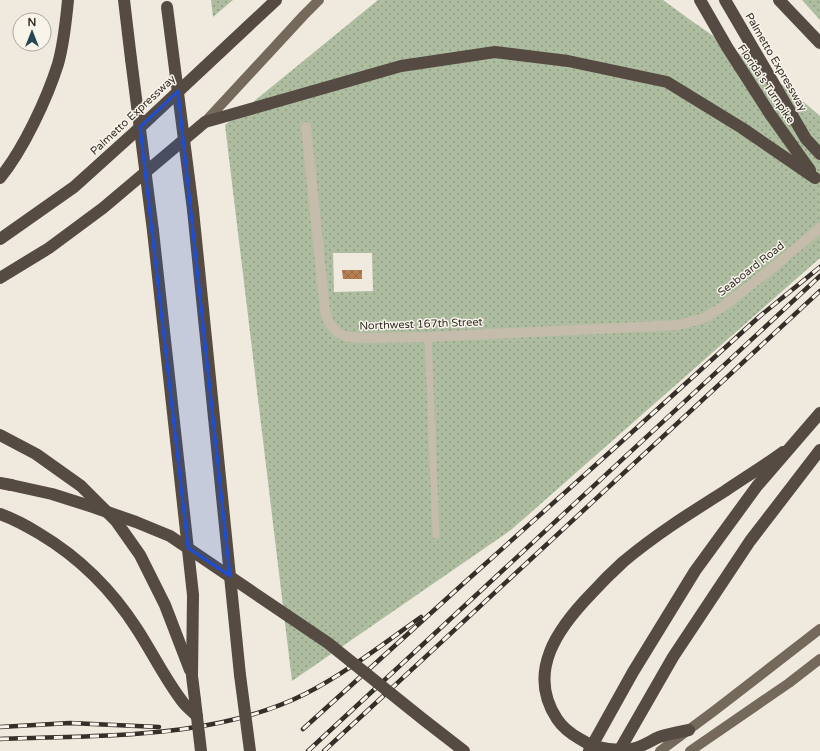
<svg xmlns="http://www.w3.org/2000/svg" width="820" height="751" font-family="'Varela Round',sans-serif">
  <defs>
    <pattern id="grass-dots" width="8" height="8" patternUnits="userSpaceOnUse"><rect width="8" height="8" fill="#aebda0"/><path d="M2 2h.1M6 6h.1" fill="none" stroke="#8e9a83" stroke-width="1.8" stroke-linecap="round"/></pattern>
    <pattern id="building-cross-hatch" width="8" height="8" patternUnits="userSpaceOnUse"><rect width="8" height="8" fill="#b87e54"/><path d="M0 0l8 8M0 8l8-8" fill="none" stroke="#966846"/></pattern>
  </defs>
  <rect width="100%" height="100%" fill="#f0eade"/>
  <g fill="url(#grass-dots)" fill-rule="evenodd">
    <polygon points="211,0 233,0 213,17"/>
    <path d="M378,0h285c52,39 109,73 157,116v142l-309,272 -219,151 -67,-556zM333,253h39l1,38 -39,1z"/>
    <polygon points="802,0 820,0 820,20"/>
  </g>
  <polygon fill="url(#building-cross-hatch)" points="342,270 362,270 362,279 343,279"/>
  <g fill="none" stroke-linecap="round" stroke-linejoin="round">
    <polyline stroke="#c6bcab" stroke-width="7" points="428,337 436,535"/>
    <polyline stroke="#c6bcab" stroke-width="10" points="306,127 325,310 329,323 338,333 348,337 360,338 428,337 679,325 704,318 724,306 771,269 820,228"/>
    <g stroke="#75695c" stroke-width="10">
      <polyline points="205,122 304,15 319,0"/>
      <polyline points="660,751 714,711 820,629"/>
      <polyline points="690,751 789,683 820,659"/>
    </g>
    <g stroke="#554b42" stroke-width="12">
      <polyline points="124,0 131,59"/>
      <polyline points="700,0 727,47 770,114 810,170"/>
      <polyline points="725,0 806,139 820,154"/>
      <polyline points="779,0 820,43"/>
      <path d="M0,178c23,-28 47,-79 58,-114 6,-21 8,-43 10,-64"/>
      <polyline points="193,210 240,675"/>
      <polyline points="153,231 193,595 192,676 195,700"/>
      <polyline points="0,239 74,187 135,132 276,0"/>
      <polyline points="0,278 49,248 103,208 205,122 401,66 495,52 568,61 667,82 742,128 815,178"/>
      <polyline points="0,435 36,454 81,486 116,521 140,555 165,605 190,670"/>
      <polyline points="0,483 11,485"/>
      <path d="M0,514c14,5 27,12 40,20 40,24 72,56 97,95 15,23 28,50 45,72 4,6 10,10 15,15"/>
      <path d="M689,730c-10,2 -21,4 -30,7 -9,4 -17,10 -27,12 -18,2 -37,0 -52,-10 -9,-5 -17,-11 -23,-20 -31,-47 1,-91 34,-125 10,-11 21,-22 32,-32 32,-27 67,-49 102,-71 19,-13 39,-25 58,-39"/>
    </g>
    <defs>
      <g id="rail">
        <polyline points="0,727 70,723 159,727"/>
        <polyline points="303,729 464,583 619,444 760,316 820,267"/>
        <path d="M0,739c101,-4 213,1 305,-45 41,-21 78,-50 116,-77"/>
        <polyline points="308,751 820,276"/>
        <polyline points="324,751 820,291"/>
      </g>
    </defs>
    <use href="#rail" stroke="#352f2a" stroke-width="4.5"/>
    <use href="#rail" stroke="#f8f4ea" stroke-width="3" stroke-dasharray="9" stroke-linecap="butt"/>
    <g stroke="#554b42" stroke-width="12">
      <polyline points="167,7 193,210"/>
      <polyline points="131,59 153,231"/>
      <polyline points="11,485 52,494 93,507 136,522 170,536 328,643 424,720 464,751"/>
      <polyline points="240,675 250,751"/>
      <polyline points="195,700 201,751"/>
      <polyline points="589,751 633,672 695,571 757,486 820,413"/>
      <polyline points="619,751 673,657 750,541 820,450"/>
    </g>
  </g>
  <path fill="#1d4ed8" fill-opacity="0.2" stroke="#1d4ed8" stroke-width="3" stroke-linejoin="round" d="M178,91l52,485 -42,-28 -48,-421z"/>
  <g text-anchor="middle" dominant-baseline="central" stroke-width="3" stroke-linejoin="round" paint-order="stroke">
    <g font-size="11" fill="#352f2a" stroke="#f8f4ea">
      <text transform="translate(776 62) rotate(60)">Palmetto Expressway</text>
      <text transform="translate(766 84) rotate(56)">Florida's Turnpike</text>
      <text transform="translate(133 115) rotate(-43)">Palmetto Expressway</text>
      <text transform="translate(751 269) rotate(-38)">Seaboard Road</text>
      <text transform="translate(421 324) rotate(-2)">Northwest 167th Street</text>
    </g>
  </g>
  <g transform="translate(32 32)"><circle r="19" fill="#f8f4ea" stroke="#aaa59d"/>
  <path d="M0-3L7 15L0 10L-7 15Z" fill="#244752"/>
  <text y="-6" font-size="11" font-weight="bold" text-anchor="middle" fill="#352f2a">N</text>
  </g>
</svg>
